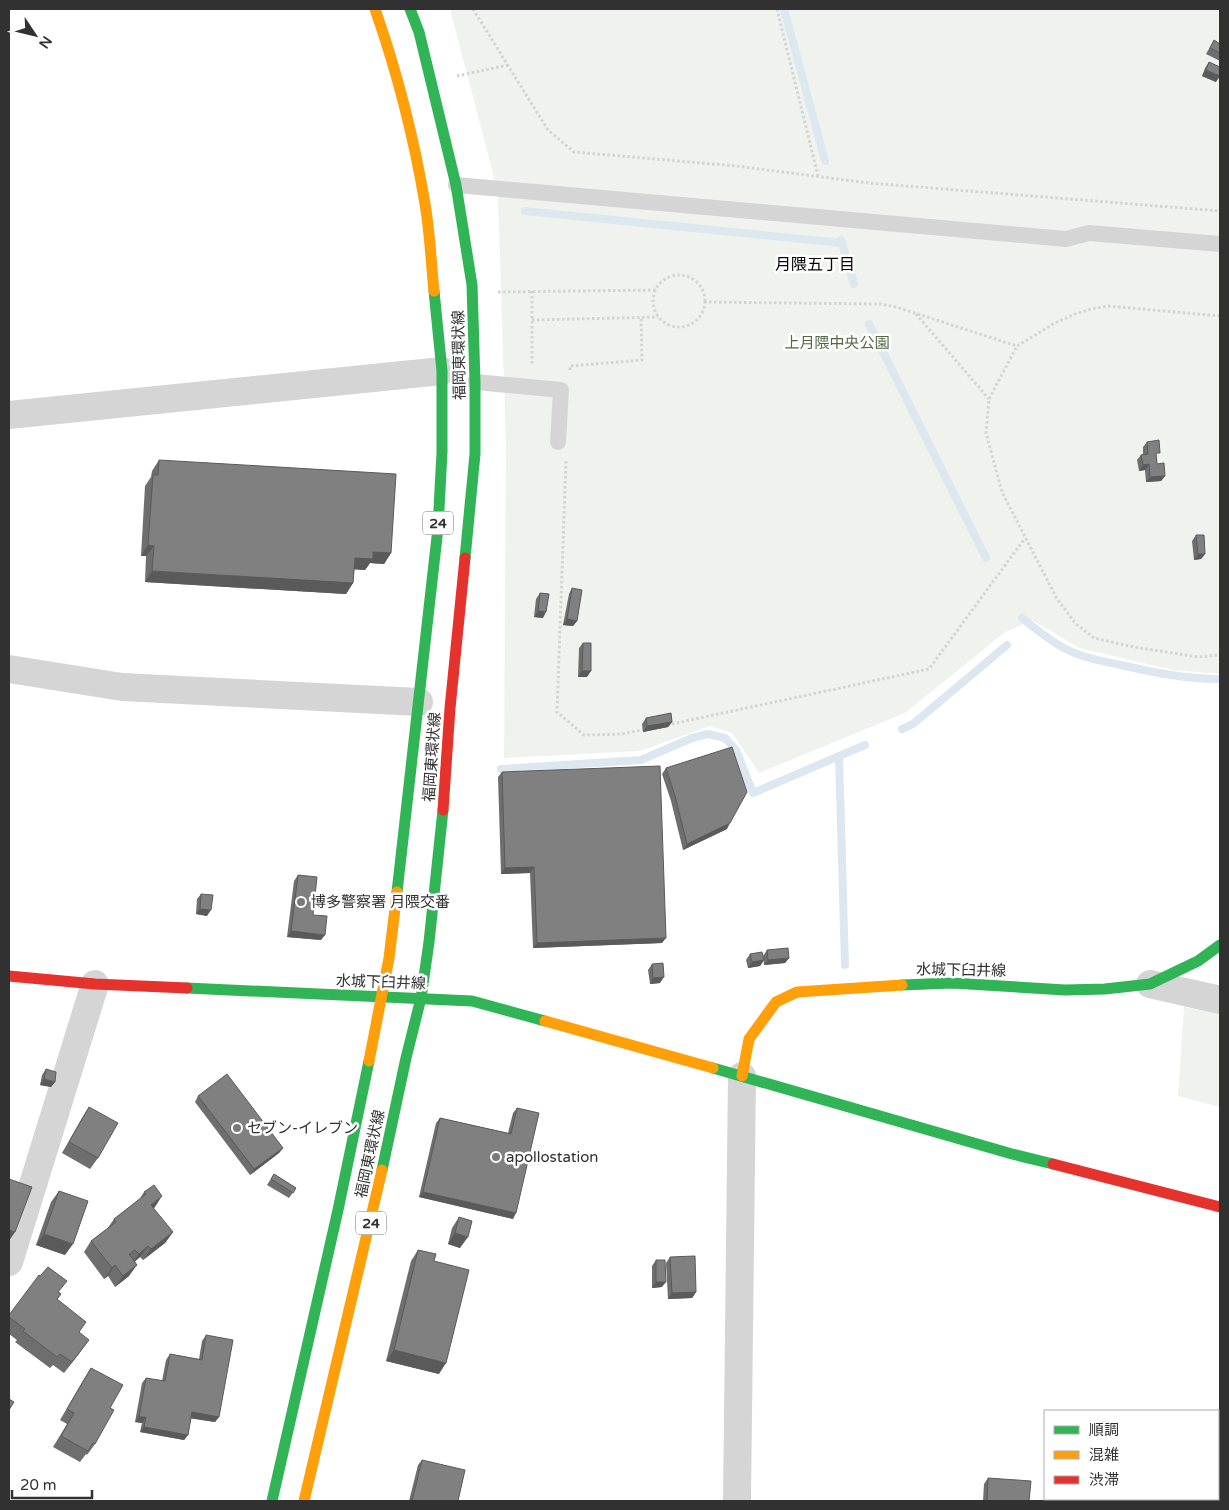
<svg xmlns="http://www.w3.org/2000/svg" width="1229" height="1510" font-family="'Varela Round','Noto Sans JP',sans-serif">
  <rect width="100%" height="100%" fill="#fff"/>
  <g fill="#f0f3ed">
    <polygon points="450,9 1220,9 1220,674 1173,670 1079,648 1032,620 1004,633 905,713 759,773 732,733 710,726 640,751 504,758 506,446 498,200 497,189"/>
    <polygon points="1184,1007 1220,1014 1220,1107 1178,1096"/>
  </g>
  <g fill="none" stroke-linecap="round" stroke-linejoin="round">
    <g stroke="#dde7f0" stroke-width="8">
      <polyline points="784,9 825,161"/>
      <polyline points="525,211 842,243"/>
      <polyline points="841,240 854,284"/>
      <polyline points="869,324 986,558"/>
      <path d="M1022,618c14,11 28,23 44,31 17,9 36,12 55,16 33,8 65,14 99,14"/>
      <polyline points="902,729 913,724 1007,645"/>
      <polyline points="839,756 845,965"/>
      <polyline points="501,769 641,760 692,738 708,734 725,738 736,750 753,793 865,745"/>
    </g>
    <g stroke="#d4d4d4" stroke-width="3" stroke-dasharray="2.5 2.5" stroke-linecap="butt">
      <polyline points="473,9 548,130 574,152 736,166 869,183 1220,211"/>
      <polyline points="777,9 818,176"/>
      <polyline points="457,76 508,65"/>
      <circle cx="679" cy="301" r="26"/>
      <polyline points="532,291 532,366"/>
      <polyline points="498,292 656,290"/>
      <polyline points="704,302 880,304 896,307 1017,346"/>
      <polyline points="916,314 989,399"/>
      <polyline points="1220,316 1108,306 1095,308 1075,314 1055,323 1017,346 989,399 986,433 1002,492 1057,599 1076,624 1094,638 1134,647 1198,657 1220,655"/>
      <polyline points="532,320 658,317"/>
      <polyline points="570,370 570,366 642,360 641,317"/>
      <polyline points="566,461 557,712 584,735 622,734 646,729"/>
      <polyline points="667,725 929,669 1025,538"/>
    </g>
    <g stroke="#d5d5d5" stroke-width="16">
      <polyline points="456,185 1066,239 1089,233 1220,244"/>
      <polyline points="475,382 561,390 558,442"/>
    </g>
    <g stroke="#d5d5d5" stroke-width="28">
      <polyline points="9,415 442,371"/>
      <polyline points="9,669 122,687 419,702"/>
      <polyline points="1150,984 1220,1000"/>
      <polyline points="9,1262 95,984"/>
      <polyline points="737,1501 742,1076"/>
    </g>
    <g stroke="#30b455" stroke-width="11">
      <polyline points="410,9 419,32 456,185 472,285 475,382 475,454 465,558"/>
      <polyline points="397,892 438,528 442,452 442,371 434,291"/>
      <polyline points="902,985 952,983 1065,990 1105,989 1150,984 1198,961 1220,945"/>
      <polyline points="187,988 472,1001 545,1021"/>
      <polyline points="713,1068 1012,1154 1053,1164"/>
      <polyline points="382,1170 406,1058 421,998 429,942 443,810"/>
      <polyline points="272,1501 338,1210 369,1061"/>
    </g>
    <g stroke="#ff9f0a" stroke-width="11">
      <path d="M375,9c22,63 39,129 50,195 5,29 6,58 9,87"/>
      <polyline points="545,1021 713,1068"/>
      <polyline points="369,1061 389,958 397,892"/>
      <polyline points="742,1076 749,1039 776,1002 797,992 902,985"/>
      <polyline points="304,1501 382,1170"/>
    </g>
    <g stroke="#e5322d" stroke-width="11">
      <polyline points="443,810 450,708 465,558"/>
      <polyline points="9,976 95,984 187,988"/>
      <polyline points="1053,1164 1220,1207"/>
    </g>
  </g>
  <g fill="#6e6e6e">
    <polygon points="1214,40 1220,44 1220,61 1206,54"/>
    <polygon points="1209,62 1216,82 1202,76 1205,68"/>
    <polygon points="1147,442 1156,458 1157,464 1165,476 1161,481 1146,482 1145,470 1139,471 1137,460 1141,455 1143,454 1143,447"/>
    <polygon points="159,460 391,553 384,564 370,563 365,570 354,569 353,583 346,594 145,582 146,556 141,556 145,486 151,477 152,471"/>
    <polygon points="1196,535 1205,554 1201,559 1194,560 1192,541"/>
    <polygon points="572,588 577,621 573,626 563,625 569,594"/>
    <polygon points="540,593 543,618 534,617 536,599"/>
    <polygon points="583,643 587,677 578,677 579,648"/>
    <polygon points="646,718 672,722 668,727 643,732 642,724"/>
    <polygon points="666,768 727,829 683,850 671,801 662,774"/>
    <polygon points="502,772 662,943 533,948 530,873 501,874 498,777"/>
    <polygon points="298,875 321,940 287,937 294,881"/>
    <polygon points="201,894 207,916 196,914 197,899"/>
    <polygon points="767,950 789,958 785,963 764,965 763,956"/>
    <polygon points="750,954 764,960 760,966 748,968 746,960"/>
    <polygon points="652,964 660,983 650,984 648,970"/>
    <polygon points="46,1069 55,1082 51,1087 40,1085 42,1075"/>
    <polygon points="198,1096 283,1148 279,1153 250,1175 195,1102"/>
    <polygon points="89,1107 98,1158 90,1169 62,1153 82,1118"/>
    <polygon points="517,1108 513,1219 419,1197 436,1123 440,1118 508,1133 513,1113"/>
    <polygon points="274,1174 296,1188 289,1198 267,1185"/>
    <polygon points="59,1191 65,1255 36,1245 51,1202"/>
    <polygon points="144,1192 155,1207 153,1209 173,1232 165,1243 143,1260 140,1257 134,1262 129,1276 115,1287 108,1276 104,1279 84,1252 91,1241 107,1229 114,1219 139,1200"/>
    <polygon points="459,1217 460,1248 448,1244 452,1228"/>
    <polygon points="418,1250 434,1261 439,1374 386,1361 411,1261"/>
    <polygon points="670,1257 696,1292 692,1298 668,1299 666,1263"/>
    <polygon points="656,1260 662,1287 652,1288 652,1266"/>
    <polygon points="59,1292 61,1294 57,1300 79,1332 81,1351 64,1373 53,1365 50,1368 15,1342 17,1340 9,1334 9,1315"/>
    <polygon points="206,1335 219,1417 215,1422 191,1418 188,1435 184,1440 140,1432 142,1423 135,1422 142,1383 146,1378 162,1381 166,1360 170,1354 199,1359 202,1341"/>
    <polygon points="91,1368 110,1408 95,1444 87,1455 86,1454 80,1462 53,1447 67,1424 60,1420 84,1379"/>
    <polygon points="1220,1427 1220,1441 1218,1441"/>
    <polygon points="422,1460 458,1501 409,1501 418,1465"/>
    <polygon points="988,1478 1029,1501 983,1501 984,1484"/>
    <polygon points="1045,1481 1045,1499 1108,1499 1107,1501 1044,1501"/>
  </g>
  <g fill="#5a5a5a">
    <polygon points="1206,70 1220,76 1216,82 1202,76"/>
    <polygon points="1149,464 1145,470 1139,471 1143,465"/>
    <polygon points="1165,476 1161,481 1146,482 1150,477"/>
    <polygon points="148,545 154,546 146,556 141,556"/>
    <polygon points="373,552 391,553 384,564 370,563 365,570 347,569 355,558"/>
    <polygon points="1198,554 1205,554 1201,559 1194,560"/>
    <polygon points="152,571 353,583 346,594 145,582"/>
    <polygon points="538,611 546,612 543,618 534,617"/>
    <polygon points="567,619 577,621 573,626 563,625"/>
    <polygon points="582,671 591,671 587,677 578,677"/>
    <polygon points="672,722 668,727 643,732 647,726"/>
    <polygon points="730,823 727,829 683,850 687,844"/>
    <polygon points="534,867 530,873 501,874 505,868"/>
    <polygon points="200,909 211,910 207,916 196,914"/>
    <polygon points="291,931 325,935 321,940 287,937"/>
    <polygon points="666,938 662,943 533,948 537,943"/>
    <polygon points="789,958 785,963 764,965 768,960"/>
    <polygon points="764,960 760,966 748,968 752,962"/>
    <polygon points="664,977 660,983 650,984 653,978"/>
    <polygon points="44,1079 55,1082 51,1087 40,1085"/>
    <polygon points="283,1148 279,1153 250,1175 254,1169"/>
    <polygon points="423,1192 516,1213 513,1219 419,1197"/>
    <polygon points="162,1196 155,1207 143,1216 151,1205"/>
    <polygon points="9,1230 15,1232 9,1241"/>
    <polygon points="173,1232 165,1243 143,1260 151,1249"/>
    <polygon points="455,1233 468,1237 460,1248 448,1244"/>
    <polygon points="44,1234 73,1244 65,1255 36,1245"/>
    <polygon points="148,1246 140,1257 131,1265 139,1254"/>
    <polygon points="115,1265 108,1276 104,1279 112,1268"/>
    <polygon points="137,1265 129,1276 115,1287 123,1276"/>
    <polygon points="656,1282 666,1282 662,1287 652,1288"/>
    <polygon points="696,1292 692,1298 668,1299 672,1293"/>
    <polygon points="89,1340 81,1351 64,1373 72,1362"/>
    <polygon points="394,1350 446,1363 439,1374 386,1361"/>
    <polygon points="192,1412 219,1417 215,1422 188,1418"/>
    <polygon points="139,1417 146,1417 142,1423 135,1422"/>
    <polygon points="144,1427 188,1435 184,1440 140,1432"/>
  </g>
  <g fill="#808080" stroke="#5a5a5a">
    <polygon points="1214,40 1220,44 1220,53 1210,48"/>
    <polygon points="1209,62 1220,67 1220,76 1206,70"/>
    <polygon points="1159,440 1160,453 1156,453 1157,464 1164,463 1165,476 1150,477 1149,464 1143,465 1141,455 1148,454 1147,442"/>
    <polygon points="159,460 396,474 391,553 373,552 373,559 355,558 353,583 152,571 154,546 148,545 153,475 158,475"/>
    <polygon points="1196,535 1204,535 1205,554 1198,554"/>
    <polygon points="572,588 582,590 577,621 567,619"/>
    <polygon points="540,593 549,594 546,612 538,611"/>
    <polygon points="583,643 591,643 591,671 582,671"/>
    <polygon points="671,713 672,722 647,726 646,718"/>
    <polygon points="732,747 747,792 730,823 687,844 675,796 666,768"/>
    <polygon points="660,766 666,938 537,943 534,867 505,868 502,772"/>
    <polygon points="298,875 317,877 313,915 327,916 325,935 291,931"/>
    <polygon points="201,894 213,895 211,910 200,909"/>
    <polygon points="788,948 789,958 768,960 767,950"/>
    <polygon points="762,952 764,960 752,962 750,954"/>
    <polygon points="663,963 664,977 653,978 652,964"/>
    <polygon points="46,1069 56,1072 55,1082 44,1079"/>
    <polygon points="227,1074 283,1148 254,1169 198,1096"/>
    <polygon points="89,1107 118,1123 98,1158 69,1142"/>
    <polygon points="517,1108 539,1113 516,1213 423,1192 440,1118 511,1134"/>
    <polygon points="274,1174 296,1188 293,1193 271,1179"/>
    <polygon points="9,1179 32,1187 15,1232 9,1230"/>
    <polygon points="154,1185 162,1196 151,1205 173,1232 151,1249 148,1246 139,1254 135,1250 129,1254 137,1265 123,1276 115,1265 112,1268 91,1241 116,1222 114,1219 146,1194 144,1192"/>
    <polygon points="59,1191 88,1201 73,1244 44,1234"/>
    <polygon points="459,1217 472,1221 468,1237 455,1233"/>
    <polygon points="418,1250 436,1254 434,1261 469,1270 446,1363 394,1350"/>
    <polygon points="695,1256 696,1292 672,1293 670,1257"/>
    <polygon points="656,1260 665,1260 666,1282 656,1282"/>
    <polygon points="48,1267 67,1281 58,1292 61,1294 57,1299 86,1322 79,1332 89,1340 72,1362 60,1354 57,1357 23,1331 25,1329 9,1317 9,1315 39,1275 40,1276"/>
    <polygon points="206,1335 233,1340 219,1417 192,1412 188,1435 144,1427 146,1417 139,1417 146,1378 165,1381 170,1354 202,1360"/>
    <polygon points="91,1368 123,1385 110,1408 114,1410 95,1444 93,1443 88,1451 61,1436 74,1413 67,1409"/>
    <polygon points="9,1399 14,1402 9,1410"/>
    <polygon points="422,1460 465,1470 458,1501 412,1501"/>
    <polygon points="1218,1477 1220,1478 1220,1501 1202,1501 1203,1499 1218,1499"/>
    <polygon points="988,1478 1031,1481 1029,1501 987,1501"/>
    <polygon points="1057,1499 1108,1499 1107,1501 1057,1501"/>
  </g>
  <g fill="#797979" stroke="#fff" stroke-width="2">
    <circle cx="301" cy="902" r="5"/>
    <circle cx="237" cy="1128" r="5"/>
    <circle cx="496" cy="1157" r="5"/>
  </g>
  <g text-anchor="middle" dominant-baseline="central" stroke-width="5" stroke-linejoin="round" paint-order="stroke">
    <g fill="#fff" stroke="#6f6f6f" stroke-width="1">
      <rect x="423" y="511.5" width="30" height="23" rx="4"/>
      <rect x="356" y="1211.5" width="30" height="23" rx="4"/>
    </g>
    <g font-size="14" font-weight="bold" fill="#313131">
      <text x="438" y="523">24</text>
      <text x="371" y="1223">24</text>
    </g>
    <g font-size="15" fill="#516942" stroke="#fff">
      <text x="837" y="343">上月隈中央公園</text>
    </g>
    <g font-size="15" fill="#313131" stroke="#fff">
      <text transform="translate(459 355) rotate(-91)">福岡東環状線</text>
      <text transform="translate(432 757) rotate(-86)">福岡東環状線</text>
      <text transform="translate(961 970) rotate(1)">水城下臼井線</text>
      <text transform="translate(381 982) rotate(2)">水城下臼井線</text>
      <text transform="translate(370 1154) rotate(-78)">福岡東環状線</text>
    </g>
    <g font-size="15" fill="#313131" stroke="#fff" text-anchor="start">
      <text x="311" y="902">博多警察署 月隈交番</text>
      <text x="247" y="1128">セブン-イレブン</text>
      <text x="506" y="1157">apollostation</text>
    </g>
    <g font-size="16" fill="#000" stroke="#fff">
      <text x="815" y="265">月隈五丁目</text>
    </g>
  </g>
  <rect width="1229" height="1510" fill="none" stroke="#313131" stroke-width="20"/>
  <rect x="1044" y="1410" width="175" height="90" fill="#ffffff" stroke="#adadad"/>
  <rect x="1054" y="1426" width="25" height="8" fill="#30b455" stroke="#adadad"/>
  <text x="1089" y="1435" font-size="15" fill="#313131">順調</text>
  <rect x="1054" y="1451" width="25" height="8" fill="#ff9f0a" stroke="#adadad"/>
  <text x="1089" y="1460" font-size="15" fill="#313131">混雑</text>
  <rect x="1054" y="1476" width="25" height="8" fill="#e5322d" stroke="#adadad"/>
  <text x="1089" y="1485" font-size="15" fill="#313131">渋滞</text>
  <g transform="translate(35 35) rotate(125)" stroke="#ffffff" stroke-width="4" paint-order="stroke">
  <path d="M0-4L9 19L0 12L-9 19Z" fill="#313131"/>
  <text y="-8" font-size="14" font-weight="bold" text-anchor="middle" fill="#313131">N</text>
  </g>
  <path d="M12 1490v8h80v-8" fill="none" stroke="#313131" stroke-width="2.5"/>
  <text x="20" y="1490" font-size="15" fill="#313131" stroke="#ffffff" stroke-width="4" paint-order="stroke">20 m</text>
</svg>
